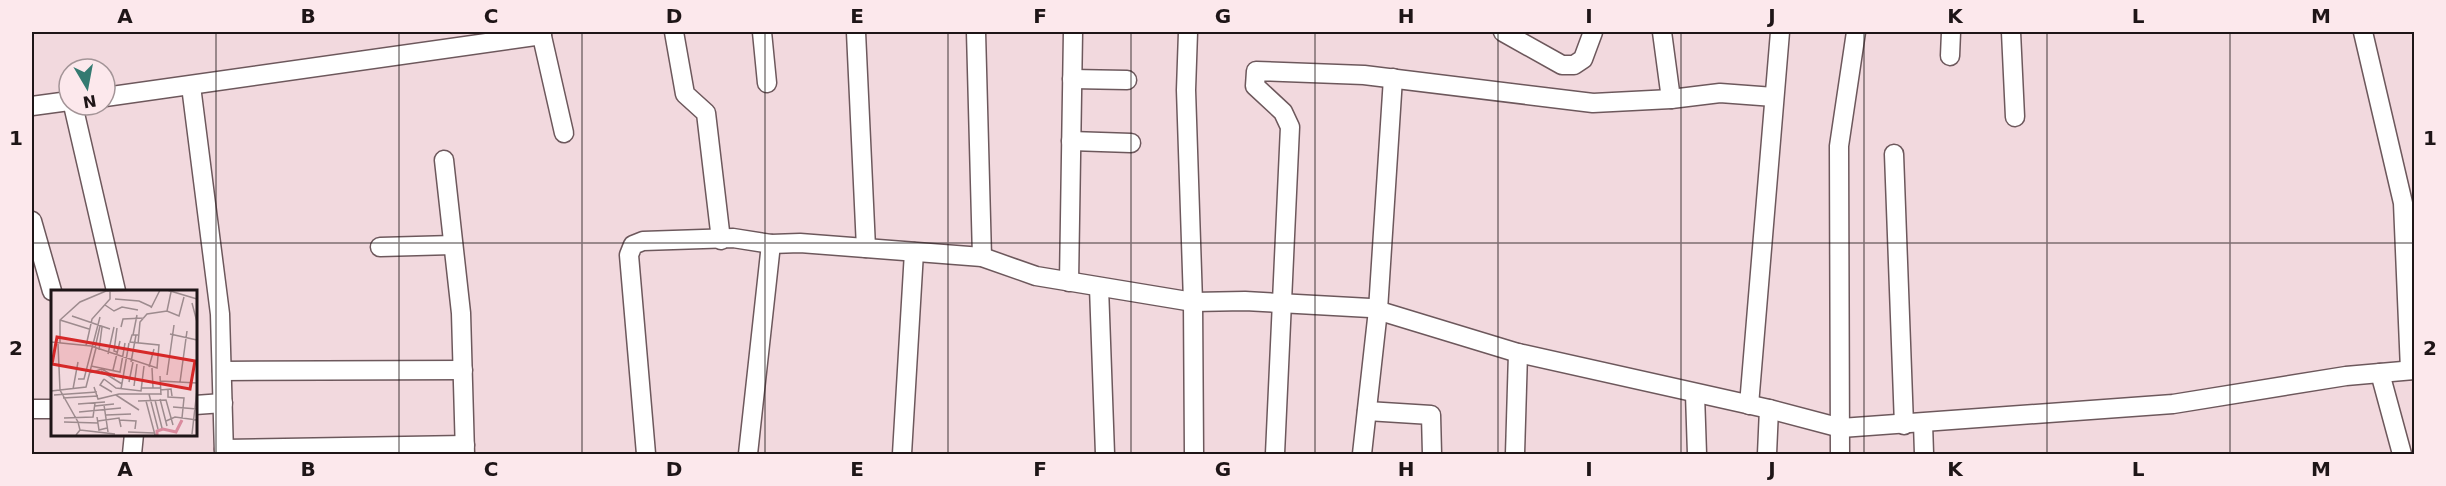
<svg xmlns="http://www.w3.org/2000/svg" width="2446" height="486" font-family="'DejaVu Sans',sans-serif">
  <rect width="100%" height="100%" fill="#f2d9de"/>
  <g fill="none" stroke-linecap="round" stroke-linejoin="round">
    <defs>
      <g id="street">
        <polyline points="541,32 564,133"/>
        <polyline points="674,32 685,94 706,113 721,240"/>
        <polyline points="762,32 767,83"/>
        <polyline points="856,32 866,248"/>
        <polyline points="976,32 982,257"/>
        <polyline points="1188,32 1186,90 1193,302 1194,454"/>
        <polyline points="1503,32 1562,65 1574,65 1583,59 1593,32"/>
        <polyline points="1662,32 1671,99"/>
        <polyline points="2011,32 2015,117"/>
        <polyline points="2363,32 2403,203 2410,370"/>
        <polyline points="1950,56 1951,32"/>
        <polyline points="1072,79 1127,80"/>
        <polyline points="191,86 220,314 224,454"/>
        <polyline points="105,97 542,35"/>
        <polyline points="73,105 116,291"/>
        <polyline points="32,106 69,101"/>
        <polyline points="1071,141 1131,143"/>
        <polyline points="1894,154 1904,425"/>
        <polyline points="444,160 461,313 465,454"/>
        <polyline points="32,221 52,291"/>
        <polyline points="380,247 453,245"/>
        <polyline points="1069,282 1073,32"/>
        <polyline points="1099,287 1105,454"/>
        <polyline points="222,371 463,370"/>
        <polyline points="2380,373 2402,454"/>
        <polyline points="1695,394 1697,454"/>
        <polyline points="195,405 223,403"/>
        <polyline points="1749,405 1780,32"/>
        <polyline points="32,409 52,409"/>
        <polyline points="1367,411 1431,415 1432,454"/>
        <polyline points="1923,423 1924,454"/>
        <polyline points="224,449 465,445"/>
        <polyline points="132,454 134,434"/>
        <polyline points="646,454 629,255 633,245 643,241 733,238 771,244 800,243 982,257 1036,276 1193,302 1245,301 1370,308 1518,353 1769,409 1841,428 2173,404 2346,376 2414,370"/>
        <polyline points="748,454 771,244"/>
        <polyline points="902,454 914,252"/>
        <polyline points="1275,454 1290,127 1283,112 1255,86 1256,71 1364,75 1593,103 1671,99 1720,93 1774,97"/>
        <polyline points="1362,454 1378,310 1393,78"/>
        <polyline points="1515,454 1518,353"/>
        <polyline points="1767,454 1769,409"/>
        <polyline points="1840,454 1839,146 1856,32"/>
      </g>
    </defs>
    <use href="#street" stroke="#6d585c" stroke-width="21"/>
    <use href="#street" stroke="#fff" stroke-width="18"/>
  </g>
  <path fill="none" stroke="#1e1517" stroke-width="1.5" stroke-opacity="0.55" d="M216,32v422M399,32v422M582,32v422M765,32v422M948,32v422M1131,32v422M1315,32v422M1498,32v422M1681,32v422M1864,32v422M2047,32v422M2230,32v422M32,243h2382"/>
  <g transform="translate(51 290)">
    <rect width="146" height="146" fill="#f2d9de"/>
    <path fill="none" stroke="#da8b9e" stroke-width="3" d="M106,145v-4l6,-2 13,3 6,-12"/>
    <path fill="none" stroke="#9d8b8e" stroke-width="1.5" d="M116,0l30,9M64,9l24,2 13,6M141,13l5,19M54,15l9,6 8,-4 16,3M100,18l9,-18M116,21l4,-19M21,26l38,13M9,30l29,9M70,37l2,-8 21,-1M66,38l-3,23 3,1M119,44l27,6M82,45l4,-20M0,52l40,4 66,22 2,-23 -29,-3 2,-7h6M7,54l2,46 18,32 2,8 -4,5M9,54v-24l20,-18 26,-11 29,-1M87,54l2,-22 7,-8 20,-3 12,5 5,-19M35,56l6,-27 18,-20v-8M44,58l5,-22M48,60l3,-23M57,64l6,-27M80,72l5,-27M40,76l29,6 5,-29M98,77l5,-18M101,78l1,20M62,80l7,-29M50,81l21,13M38,83l13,-4 13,8M116,85l7,-50M109,86l1,19M27,89h6l16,-62M53,89l12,9 25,3 3,-25M53,89l-4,6 12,7M109,91l37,2M78,92l4,-20M129,92l7,-51M83,96l3,-22M43,97l4,12 21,-5h42M90,98h19M22,99l5,-27M70,99l8,-46M117,99v8l16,1 -2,20M109,100l11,-1 1,7M0,101l35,-4 10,-39M98,104l9,35M3,105l43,-3M65,105l23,15M12,108l35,-2M109,109l7,27M104,110l7,28M87,111l28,-1 7,25M95,111l9,34M27,114l27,-2M53,115l4,27M44,116l19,-2M122,117l24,2M28,122l42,-4M55,125l25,-1M46,127l2,13 8,-2M13,128l29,-1 2,-14M68,130l17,1 -1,8M47,131l21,-3 2,9M115,131l9,-4 22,3M13,132l34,1M29,140l35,4M77,142l26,1M141,144l5,-44"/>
    <path fill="#d62828" fill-opacity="0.15" stroke="#d62828" stroke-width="3" d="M6,47l138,24 -5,28 -138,-25z"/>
    <rect width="146" height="146" fill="none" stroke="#1e1517" stroke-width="3"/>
  </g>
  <rect width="2446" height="486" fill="none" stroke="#fce8ec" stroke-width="66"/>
  <g transform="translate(87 87) rotate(170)"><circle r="28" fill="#fce8ec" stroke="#a39497" stroke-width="1.5"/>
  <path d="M0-4.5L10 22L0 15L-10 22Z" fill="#347a71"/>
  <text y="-9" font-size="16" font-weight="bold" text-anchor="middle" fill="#1e1517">N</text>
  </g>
  <rect x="33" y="33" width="2380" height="420" fill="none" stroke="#1e1517" stroke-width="2"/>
  <g font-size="20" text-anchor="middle" font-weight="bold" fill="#1e1517">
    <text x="125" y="23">A</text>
    <text x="308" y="23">B</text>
    <text x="491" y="23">C</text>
    <text x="674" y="23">D</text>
    <text x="857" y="23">E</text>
    <text x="1040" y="23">F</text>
    <text x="1223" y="23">G</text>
    <text x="1406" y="23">H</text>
    <text x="1589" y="23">I</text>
    <text x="1772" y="23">J</text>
    <text x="1955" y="23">K</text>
    <text x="2138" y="23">L</text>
    <text x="2321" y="23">M</text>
    <text x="16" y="145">1</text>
    <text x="2430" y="145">1</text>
    <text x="16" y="355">2</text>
    <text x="2430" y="355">2</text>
    <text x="125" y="476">A</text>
    <text x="308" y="476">B</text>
    <text x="491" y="476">C</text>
    <text x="674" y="476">D</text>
    <text x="857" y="476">E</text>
    <text x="1040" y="476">F</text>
    <text x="1223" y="476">G</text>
    <text x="1406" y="476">H</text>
    <text x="1589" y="476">I</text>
    <text x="1772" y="476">J</text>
    <text x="1955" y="476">K</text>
    <text x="2138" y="476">L</text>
    <text x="2321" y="476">M</text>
  </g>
</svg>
